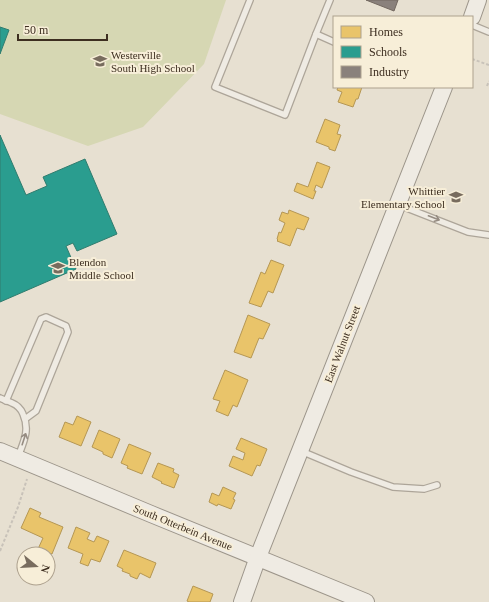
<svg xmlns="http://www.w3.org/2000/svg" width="489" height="602" font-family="'Times New Roman',serif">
  <rect width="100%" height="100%" fill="#e7e0d1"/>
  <polygon fill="#d6d7b3" points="0,0 226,0 204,64 143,127 88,146 0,114 0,54 9,30 0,27"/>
  <g fill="#e9c46a" stroke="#b59754">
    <polygon points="338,87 362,87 358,99 356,99 353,107 338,102 342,92 337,90"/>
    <polygon points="325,119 340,125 337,134 341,135 335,151 329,149 329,147 316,142"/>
    <polygon points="317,162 330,167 322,188 316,185 314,191 316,191 313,199 294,191 297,183 308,187"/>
    <polygon points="289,210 309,218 304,230 297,228 290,246 277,241 278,240 277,239 279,232 281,233 285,223 279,220 282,212 288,214"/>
    <polygon points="271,260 284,265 273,293 268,291 261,307 249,303 261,272 265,274"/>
    <polygon points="248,315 270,324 263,339 259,338 251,358 234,352"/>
    <polygon points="225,370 248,380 237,407 233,405 228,416 216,411 220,401 213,399"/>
    <polygon points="77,416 91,422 81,446 59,437 65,422 73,425"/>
    <polygon points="99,430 120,439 112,458 103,454 103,452 92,447"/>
    <polygon points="241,438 267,449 260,466 257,465 252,476 229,466 233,456 243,460 245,453 236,449"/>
    <polygon points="129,444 151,453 142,474 127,468 128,466 121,463"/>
    <polygon points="158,463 174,469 173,472 179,475 174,488 161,483 162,482 152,477"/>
    <polygon points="223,487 236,493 233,499 235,500 231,509 218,504 217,506 209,502 212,493 219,496"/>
    <polygon points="30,508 41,513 39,517 63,527 52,554 38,549 43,538 21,528"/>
    <polygon points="76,527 90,533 87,539 94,542 97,536 109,541 100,562 91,559 88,566 80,563 83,554 68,548"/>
    <polygon points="124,550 156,563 150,578 140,573 137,579 130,576 130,574 122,571 123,569 117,566"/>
    <polygon points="193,586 213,594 210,602 189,602 187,601"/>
  </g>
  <g fill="#2a9d8f" stroke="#307c6e">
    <polygon points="0,27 9,30 0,54"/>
    <polygon points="0,135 26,195 47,186 43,177 85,159 117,234 77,251 73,243 66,246 76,269 0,302"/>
  </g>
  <polygon fill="#8a817c" stroke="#736860" points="366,0 398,0 394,11"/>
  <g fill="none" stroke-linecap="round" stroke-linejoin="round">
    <defs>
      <g id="lane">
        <polyline points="250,0 215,87 285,115 316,34 330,0"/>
        <polyline points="472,25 489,32"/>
        <polyline points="316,34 334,42"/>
        <polyline points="399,205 468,232 489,235"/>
        <path d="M0,398c4,2 8,3 12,5 5,2 9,6 11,11 7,16 1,27 -5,43"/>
        <polyline points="6,401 41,319 46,317 66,326 68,332 36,411 25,419"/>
        <polyline points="301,451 351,472 393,487 424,489 437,485"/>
      </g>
      <g id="secondary">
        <polyline points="472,17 478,0"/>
        <polyline points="0,451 151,514 366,602"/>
        <polyline points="242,602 258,557 444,87"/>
      </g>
    </defs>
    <use href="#lane" stroke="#ada599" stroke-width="8"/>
    <use href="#secondary" stroke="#9c958a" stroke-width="18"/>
    <g stroke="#c8c2b9" stroke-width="2" stroke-dasharray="3 2" stroke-linecap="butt">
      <polyline points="472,59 489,65"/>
      <polyline points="487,86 489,81"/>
      <polyline points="0,551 18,507 27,479"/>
    </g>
    <use href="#lane" stroke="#efebe3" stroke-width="5.5"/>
    <use href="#secondary" stroke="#efebe3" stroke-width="16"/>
  </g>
  <defs><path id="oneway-shaft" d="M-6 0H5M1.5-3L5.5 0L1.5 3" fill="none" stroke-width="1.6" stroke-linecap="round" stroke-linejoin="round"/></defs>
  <g stroke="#968c82">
    <use href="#oneway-shaft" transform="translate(434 218) rotate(21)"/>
    <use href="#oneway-shaft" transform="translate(24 439) rotate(-72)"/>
  </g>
  <defs>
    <symbol id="school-bare" viewBox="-9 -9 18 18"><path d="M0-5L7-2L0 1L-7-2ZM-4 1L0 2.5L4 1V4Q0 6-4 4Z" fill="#786c5e" stroke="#f7eed8" stroke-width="2.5" paint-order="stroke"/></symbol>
  </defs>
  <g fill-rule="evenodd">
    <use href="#school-bare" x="90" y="51" width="20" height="20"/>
    <use href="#school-bare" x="446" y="187" width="20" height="20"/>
    <use href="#school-bare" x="48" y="258" width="20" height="20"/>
  </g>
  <g text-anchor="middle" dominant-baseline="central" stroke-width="4" stroke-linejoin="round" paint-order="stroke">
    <g font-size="11" fill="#3d2e20" stroke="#f7eed8" text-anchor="start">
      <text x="111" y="55">Westerville<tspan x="111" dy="13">South High School</tspan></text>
      <text x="445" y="191" text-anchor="end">Whittier<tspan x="445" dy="13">Elementary School</tspan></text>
      <text x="69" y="262">Blendon<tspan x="69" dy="13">Middle School</tspan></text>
    </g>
    <g font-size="11" fill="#3d2e20" stroke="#f7eed8">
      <text transform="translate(342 344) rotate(-69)">East Walnut Street</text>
      <text transform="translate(183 527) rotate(22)">South Otterbein Avenue</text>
    </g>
  </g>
  <rect x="333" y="16" width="140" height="72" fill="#f7eed8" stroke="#ada18e"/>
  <rect x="341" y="26" width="20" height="12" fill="#e9c46a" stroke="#ada18e"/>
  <text x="369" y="36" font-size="12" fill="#3d2e20">Homes</text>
  <rect x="341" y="46" width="20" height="12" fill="#2a9d8f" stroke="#ada18e"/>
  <text x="369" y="56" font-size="12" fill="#3d2e20">Schools</text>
  <rect x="341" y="66" width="20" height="12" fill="#8a817c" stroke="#ada18e"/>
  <text x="369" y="76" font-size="12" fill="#3d2e20">Industry</text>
  <g transform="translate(36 566) rotate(108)"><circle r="19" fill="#f7eed8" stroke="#ada18e"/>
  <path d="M0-3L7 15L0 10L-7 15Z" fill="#786c5e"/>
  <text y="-6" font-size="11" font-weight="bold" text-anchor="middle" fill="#3d2e20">N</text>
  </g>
  <path d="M18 34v6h89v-6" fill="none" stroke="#3d2e20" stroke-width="2"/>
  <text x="24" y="34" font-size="12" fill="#3d2e20" stroke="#f7eed8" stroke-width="3" paint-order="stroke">50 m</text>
</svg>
